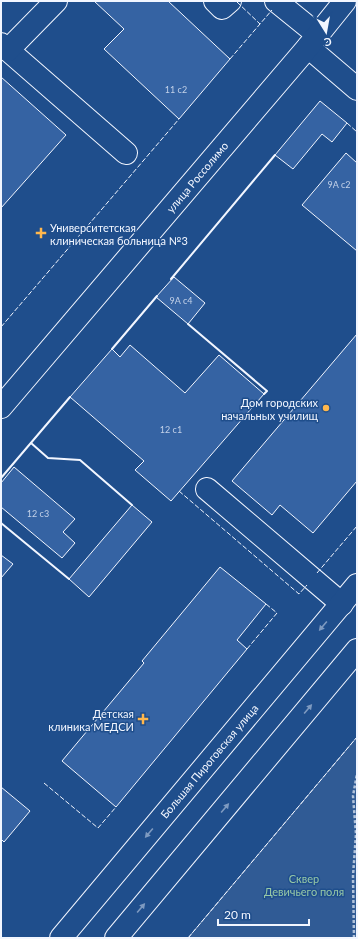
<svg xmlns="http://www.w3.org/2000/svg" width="358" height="939" font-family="Lato,sans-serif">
  <rect width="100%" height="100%" fill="#1f4e8c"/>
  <polygon fill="#305b95" stroke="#a8bbd7" points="357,737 357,938 188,938"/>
  <g fill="#3563a3" stroke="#f2f6ff">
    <polygon points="94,1 168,1 230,59 179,119 104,49 124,29"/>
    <polygon points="1,77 66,135 1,208"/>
    <polygon points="320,101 347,123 332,142 322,134 293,169 275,155"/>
    <polygon points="346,153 357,163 357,251 302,205"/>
    <polygon points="174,277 205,303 188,324 156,297"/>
    <polygon points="357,334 357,481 313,533 280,505 272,515 232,481"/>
    <polygon points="130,345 185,393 219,355 264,394 171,501 135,470 144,461 70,397 112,349 120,357"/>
    <polygon points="14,467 75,519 63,532 75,543 62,558 1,507 1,483"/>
    <polygon points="132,505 152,522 89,597 69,579"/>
    <polygon points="1,555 13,564 1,578"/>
    <polygon points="220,567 266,604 237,640 247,649 116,807 62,761 144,663 142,661"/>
    <polygon points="1,787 30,811 4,842 1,839"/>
  </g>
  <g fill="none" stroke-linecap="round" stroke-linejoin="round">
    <defs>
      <g id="minor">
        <polyline points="215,1 222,8 230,1"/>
        <polyline points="276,1 318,35"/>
        <polyline points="1,44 126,153"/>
        <polyline points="308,47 357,89"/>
        <polyline points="8,50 56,1"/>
        <polyline points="1,407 308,47 345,1"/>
        <polyline points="207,489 342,604"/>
      </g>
      <g id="major">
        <polyline points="61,938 357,585"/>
        <polyline points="116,938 357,650"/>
      </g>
    </defs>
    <use href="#minor" stroke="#f2f6ff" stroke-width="24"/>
    <use href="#major" stroke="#f2f6ff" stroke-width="24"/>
    <polyline stroke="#b3c4dc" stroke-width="2.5" stroke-dasharray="3 2" stroke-linecap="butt" points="354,938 353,876 356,834 353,796 357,774"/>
    <use href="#minor" stroke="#1f4e8c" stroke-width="22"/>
    <use href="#major" stroke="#1f4e8c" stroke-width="22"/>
    <g stroke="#f2f6ff" stroke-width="1" stroke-dasharray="5 2" stroke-linecap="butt">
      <polyline points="237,2 260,24"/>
      <polyline points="230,59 272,10"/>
      <polyline points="347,123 357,132"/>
      <polyline points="1,327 179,119"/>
      <polyline points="179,491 299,594 307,585"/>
      <polyline points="317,573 357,526"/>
      <polyline points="247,649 277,613 266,604"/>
      <polyline points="44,783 98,828 116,807"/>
      <polyline points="188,938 357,737"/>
    </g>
    <g stroke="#f2f6ff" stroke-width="2">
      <polyline points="171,279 275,155"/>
      <polyline points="188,324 267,391 264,394"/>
      <polyline points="112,349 157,296"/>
      <polyline points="31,443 48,458 80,460 132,505"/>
      <polyline points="1,478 70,397"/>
      <polyline points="1,523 69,579"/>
    </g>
  </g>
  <defs><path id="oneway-solid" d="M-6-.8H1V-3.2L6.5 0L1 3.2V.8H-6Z"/></defs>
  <g fill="#7e9ac0">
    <use href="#oneway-solid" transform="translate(323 626) rotate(130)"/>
    <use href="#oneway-solid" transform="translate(308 709) rotate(-50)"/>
    <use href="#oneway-solid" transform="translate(225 808) rotate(-50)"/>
    <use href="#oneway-solid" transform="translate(149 833) rotate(130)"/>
    <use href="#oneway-solid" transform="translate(141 908) rotate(-50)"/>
  </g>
  <g fill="#ffb74d" stroke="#1f4e8c" stroke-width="1.5">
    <path d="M39 227h4v4h4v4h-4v4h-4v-4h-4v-4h4z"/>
    <circle cx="326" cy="408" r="4"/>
    <path d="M141 713h4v4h4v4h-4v4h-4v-4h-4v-4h4z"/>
  </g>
  <g text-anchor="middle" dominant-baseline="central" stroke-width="3" stroke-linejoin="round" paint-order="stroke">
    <g font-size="9" fill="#c3d1e8">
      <text x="176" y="89">11 с2</text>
      <text x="339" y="184">9А с2</text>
      <text x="181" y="300">9А с4</text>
      <text x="171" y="429">12 с1</text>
      <text x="38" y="513">12 с3</text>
    </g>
    <g font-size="11" fill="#f2f6ff" stroke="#1f4e8c">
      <text transform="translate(197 177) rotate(-50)">улица Россолимо</text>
      <text transform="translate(209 761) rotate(-50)">Большая Пироговская улица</text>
    </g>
    <g font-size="11" fill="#f2f6ff" stroke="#1f4e8c" text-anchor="end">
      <text x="50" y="227" text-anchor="start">Университетская<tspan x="50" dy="13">клиническая больница №3</tspan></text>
      <text x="318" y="402">Дом городских<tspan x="318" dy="13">начальных училищ</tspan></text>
      <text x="134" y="713">Детская<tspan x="134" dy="13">клиника МЕДСИ</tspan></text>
    </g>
    <g font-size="11" fill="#97c8a6" stroke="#1f4e8c">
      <text x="304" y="878">Сквер<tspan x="304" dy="13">Девичьего поля</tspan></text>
    </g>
  </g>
  <rect width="358" height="939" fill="none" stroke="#f2f6ff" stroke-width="4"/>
  <g transform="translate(326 32) rotate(169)" stroke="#1f4e8c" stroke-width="3" paint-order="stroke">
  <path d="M0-3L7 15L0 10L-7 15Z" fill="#f2f6ff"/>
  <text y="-6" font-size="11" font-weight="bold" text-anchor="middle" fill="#f2f6ff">С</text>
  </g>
  <path d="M218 919v6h91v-6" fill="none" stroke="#f2f6ff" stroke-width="2"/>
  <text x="224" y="919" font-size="12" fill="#f2f6ff" stroke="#1f4e8c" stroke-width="3" paint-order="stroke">20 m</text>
</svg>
